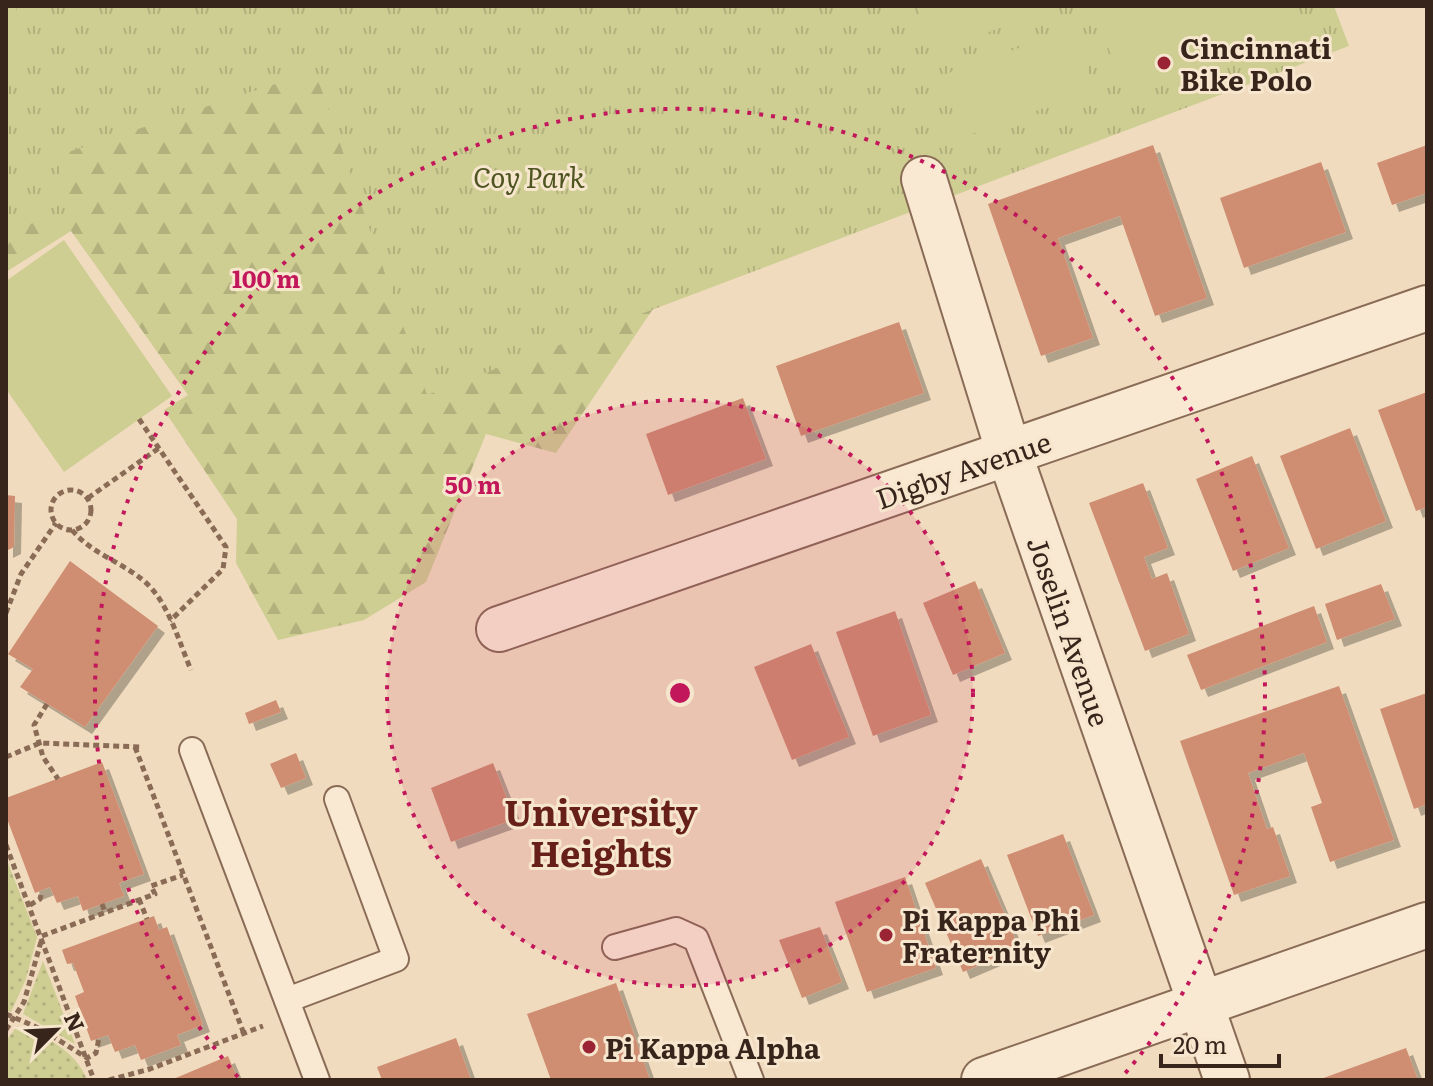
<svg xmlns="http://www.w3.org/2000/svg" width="1433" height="1086" font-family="Literata,serif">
  <defs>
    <pattern id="grass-dots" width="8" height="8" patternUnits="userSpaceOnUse" patternTransform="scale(2)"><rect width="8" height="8" fill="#cecd92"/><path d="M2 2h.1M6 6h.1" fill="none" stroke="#b2b07d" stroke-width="1.8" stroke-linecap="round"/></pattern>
    <pattern id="forest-firs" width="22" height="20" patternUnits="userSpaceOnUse" patternTransform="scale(2)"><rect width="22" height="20" fill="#cecd92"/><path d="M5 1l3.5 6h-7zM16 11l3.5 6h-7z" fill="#b2b07d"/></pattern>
    <pattern id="park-tufts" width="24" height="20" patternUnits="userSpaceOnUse" patternTransform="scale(2)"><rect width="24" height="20" fill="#cecd92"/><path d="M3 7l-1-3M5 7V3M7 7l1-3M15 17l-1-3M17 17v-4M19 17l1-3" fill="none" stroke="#b2b07d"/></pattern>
    <filter id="shadow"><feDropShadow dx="7" dy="7" stdDeviation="0" flood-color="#0004"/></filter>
  </defs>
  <rect width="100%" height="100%" fill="#f0dbbe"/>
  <g fill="url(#grass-dots)">
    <polygon points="6,858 37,937 26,979 11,1012 6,1010"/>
    <polygon points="43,961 75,1044 23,1014"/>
    <path d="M17,1026c28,9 60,26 70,54h-81v-39z"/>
  </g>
  <polygon fill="url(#forest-firs)" points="366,6 694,248 556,453 486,434 426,582 364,620 278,640 236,563 237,519 164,410 188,395 71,231 6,272 6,71"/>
  <polygon fill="url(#park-tufts)" points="6,6 1334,6 1349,46 427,395 315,71 56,156 71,212 6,231"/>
  <g fill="#cecd92">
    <polygon points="6,6 16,6 19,62 6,71"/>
    <polygon points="916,6 1060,6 933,52"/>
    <polygon points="1094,6 1296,6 1305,33 1124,93"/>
    <polygon points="1072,29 1094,90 963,137 940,76"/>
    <polygon points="64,240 172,396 64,472 6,389 6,281"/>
  </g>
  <g fill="#cf8d72" filter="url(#shadow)">
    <polygon points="1153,145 1207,298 1155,316 1120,216 1058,238 1093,338 1041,356 988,204"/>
    <polygon points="1427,145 1427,193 1392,205 1377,163"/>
    <polygon points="1321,162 1346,232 1244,268 1220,198"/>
    <polygon points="899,322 924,393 801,436 776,366"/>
    <polygon points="1427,392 1427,507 1416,511 1378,410"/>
    <polygon points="743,398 766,459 668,495 646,434"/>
    <polygon points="1350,428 1386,521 1316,549 1280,456"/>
    <polygon points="1252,456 1289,548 1233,571 1196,479"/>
    <polygon points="1143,483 1168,548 1144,557 1152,579 1167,573 1189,634 1145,651 1089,503"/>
    <polygon points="6,495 15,496 14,547 6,551"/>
    <polygon points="70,561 158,626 85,727 20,687 33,669 8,654"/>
    <polygon points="975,581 1005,653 953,675 923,603"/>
    <polygon points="1381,584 1395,619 1337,640 1325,604"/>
    <polygon points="1314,606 1327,642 1201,690 1187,655"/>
    <polygon points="895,611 931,715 873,736 836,632"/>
    <polygon points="811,644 849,737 792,760 754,667"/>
    <polygon points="1339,686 1394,840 1330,862 1311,807 1322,803 1304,753 1248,773 1267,829 1273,827 1290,876 1234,895 1180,741"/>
    <polygon points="1427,693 1427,804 1414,809 1380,709"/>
    <polygon points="276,700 281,712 249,724 245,713"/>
    <polygon points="296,753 306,778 281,788 270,764"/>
    <polygon points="102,762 144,874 119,883 124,896 83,911 78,896 57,903 50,887 35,893 6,816 6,798"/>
    <polygon points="493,763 515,819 451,842 431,788"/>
    <polygon points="1063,834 1094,915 1038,936 1007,855"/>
    <polygon points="981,859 1019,948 963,972 925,883"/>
    <polygon points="905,877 936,968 867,992 835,902"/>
    <polygon points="154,916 159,930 167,927 203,1025 177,1035 181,1045 141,1060 135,1045 115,1052 108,1035 91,1041 75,996 84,992 73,963 67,964 62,950"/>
    <polygon points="820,927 842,982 802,998 779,940"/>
    <polygon points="616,983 650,1080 551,1080 527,1014"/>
    <polygon points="456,1038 471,1080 382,1080 377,1067"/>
    <polygon points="1406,1048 1418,1080 1318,1080"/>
    <polygon points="228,1056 238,1080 171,1080"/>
  </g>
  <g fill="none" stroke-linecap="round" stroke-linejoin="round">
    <defs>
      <g id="service">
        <polyline points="192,750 317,1080"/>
        <polyline points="615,947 676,930 696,939 751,1080"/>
        <polyline points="287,1000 396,959 337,799"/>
      </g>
      <g id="minor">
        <polyline points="924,179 1009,453 1227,1080"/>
        <polyline points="499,629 1427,308"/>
        <polyline points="984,1080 1427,925"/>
      </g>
    </defs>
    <use href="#service" stroke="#896b56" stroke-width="28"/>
    <use href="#minor" stroke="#896b56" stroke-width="48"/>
    <g stroke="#896b56" stroke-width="5" stroke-dasharray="6 4" stroke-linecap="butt">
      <polyline points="139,419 226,547 223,569 170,621"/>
      <circle cx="71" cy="510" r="20"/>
      <polyline points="88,498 159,448"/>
      <path d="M72,530c20,24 48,31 72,51 24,20 35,61 47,89"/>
      <polyline points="6,613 21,574 56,523"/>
      <polyline points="47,704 34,725 43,757 58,779"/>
      <polyline points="135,747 244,1034"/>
      <polyline points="6,757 40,743 140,747"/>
      <polyline points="6,845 94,1080"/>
      <polyline points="139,899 147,919"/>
      <polyline points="102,904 105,912"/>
      <polyline points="30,905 40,899 42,891"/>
      <polyline points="42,936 155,894 151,886 183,875"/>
      <polyline points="6,1014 41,1029 87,1058 96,1053 99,1038"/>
      <polyline points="6,1030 24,1002 42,938"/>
      <polyline points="109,1080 150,1069 263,1026"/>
    </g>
    <use href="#service" stroke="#fae9d2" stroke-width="24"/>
    <use href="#minor" stroke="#fae9d2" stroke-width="44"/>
  </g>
  <circle cx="680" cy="693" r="293" fill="#c2185b" fill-opacity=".12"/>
  <g fill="none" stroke="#c2185b" stroke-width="4" stroke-dasharray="4 8">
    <circle cx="680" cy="693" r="293"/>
    <path d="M238 1077A585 585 0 1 1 1122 1077"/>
  </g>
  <g fill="#9a2433" stroke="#f7e6ce" stroke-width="3">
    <circle cx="1164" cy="63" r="8"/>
    <circle cx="886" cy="935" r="8"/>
    <circle cx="589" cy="1047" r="8"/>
  </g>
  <g text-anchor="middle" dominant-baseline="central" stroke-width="6" stroke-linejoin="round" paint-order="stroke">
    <g font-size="28" font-weight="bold" fill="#37251c" stroke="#f7e6ce" text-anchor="start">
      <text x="1180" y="47">Cincinnati<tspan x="1180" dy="32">Bike Polo</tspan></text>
      <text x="902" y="919">Pi Kappa Phi<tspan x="902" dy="32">Fraternity</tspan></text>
      <text x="605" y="1047">Pi Kappa Alpha</text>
    </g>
    <g font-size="28" font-style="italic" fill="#4e5521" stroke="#f7e6ce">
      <text x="529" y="176">Coy Park</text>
    </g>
    <g font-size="28" fill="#37251c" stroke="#f7e6ce">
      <text transform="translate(963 469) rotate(-19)">Digby Avenue</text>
      <text transform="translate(1070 631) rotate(71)">Joselin Avenue</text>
    </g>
    <g font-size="36" font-weight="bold" fill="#662019" stroke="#f7e6ce">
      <text x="601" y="810">University<tspan x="601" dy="41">Heights</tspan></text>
    </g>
  </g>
  <circle cx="680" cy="693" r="12" fill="#c2185b" stroke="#f7e6ce" stroke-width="4"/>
  <g font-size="24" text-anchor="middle" font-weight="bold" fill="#c2185b" stroke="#f7e6ce" stroke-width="6" stroke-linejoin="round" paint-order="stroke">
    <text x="266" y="288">100 m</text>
    <text x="473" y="494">50 m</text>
  </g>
  <rect width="1433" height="1086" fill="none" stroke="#37251c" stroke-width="16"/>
  <g transform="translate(56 1030) rotate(66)" stroke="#f7e6ce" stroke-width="6" paint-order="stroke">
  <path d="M0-6L14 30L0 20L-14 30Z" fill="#37251c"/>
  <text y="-12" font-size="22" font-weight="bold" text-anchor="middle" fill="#37251c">N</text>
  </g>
  <path d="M1161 1054v12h118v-12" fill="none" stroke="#37251c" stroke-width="4"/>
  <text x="1173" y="1054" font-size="24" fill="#37251c" stroke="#f7e6ce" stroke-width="6" paint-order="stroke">20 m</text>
</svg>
